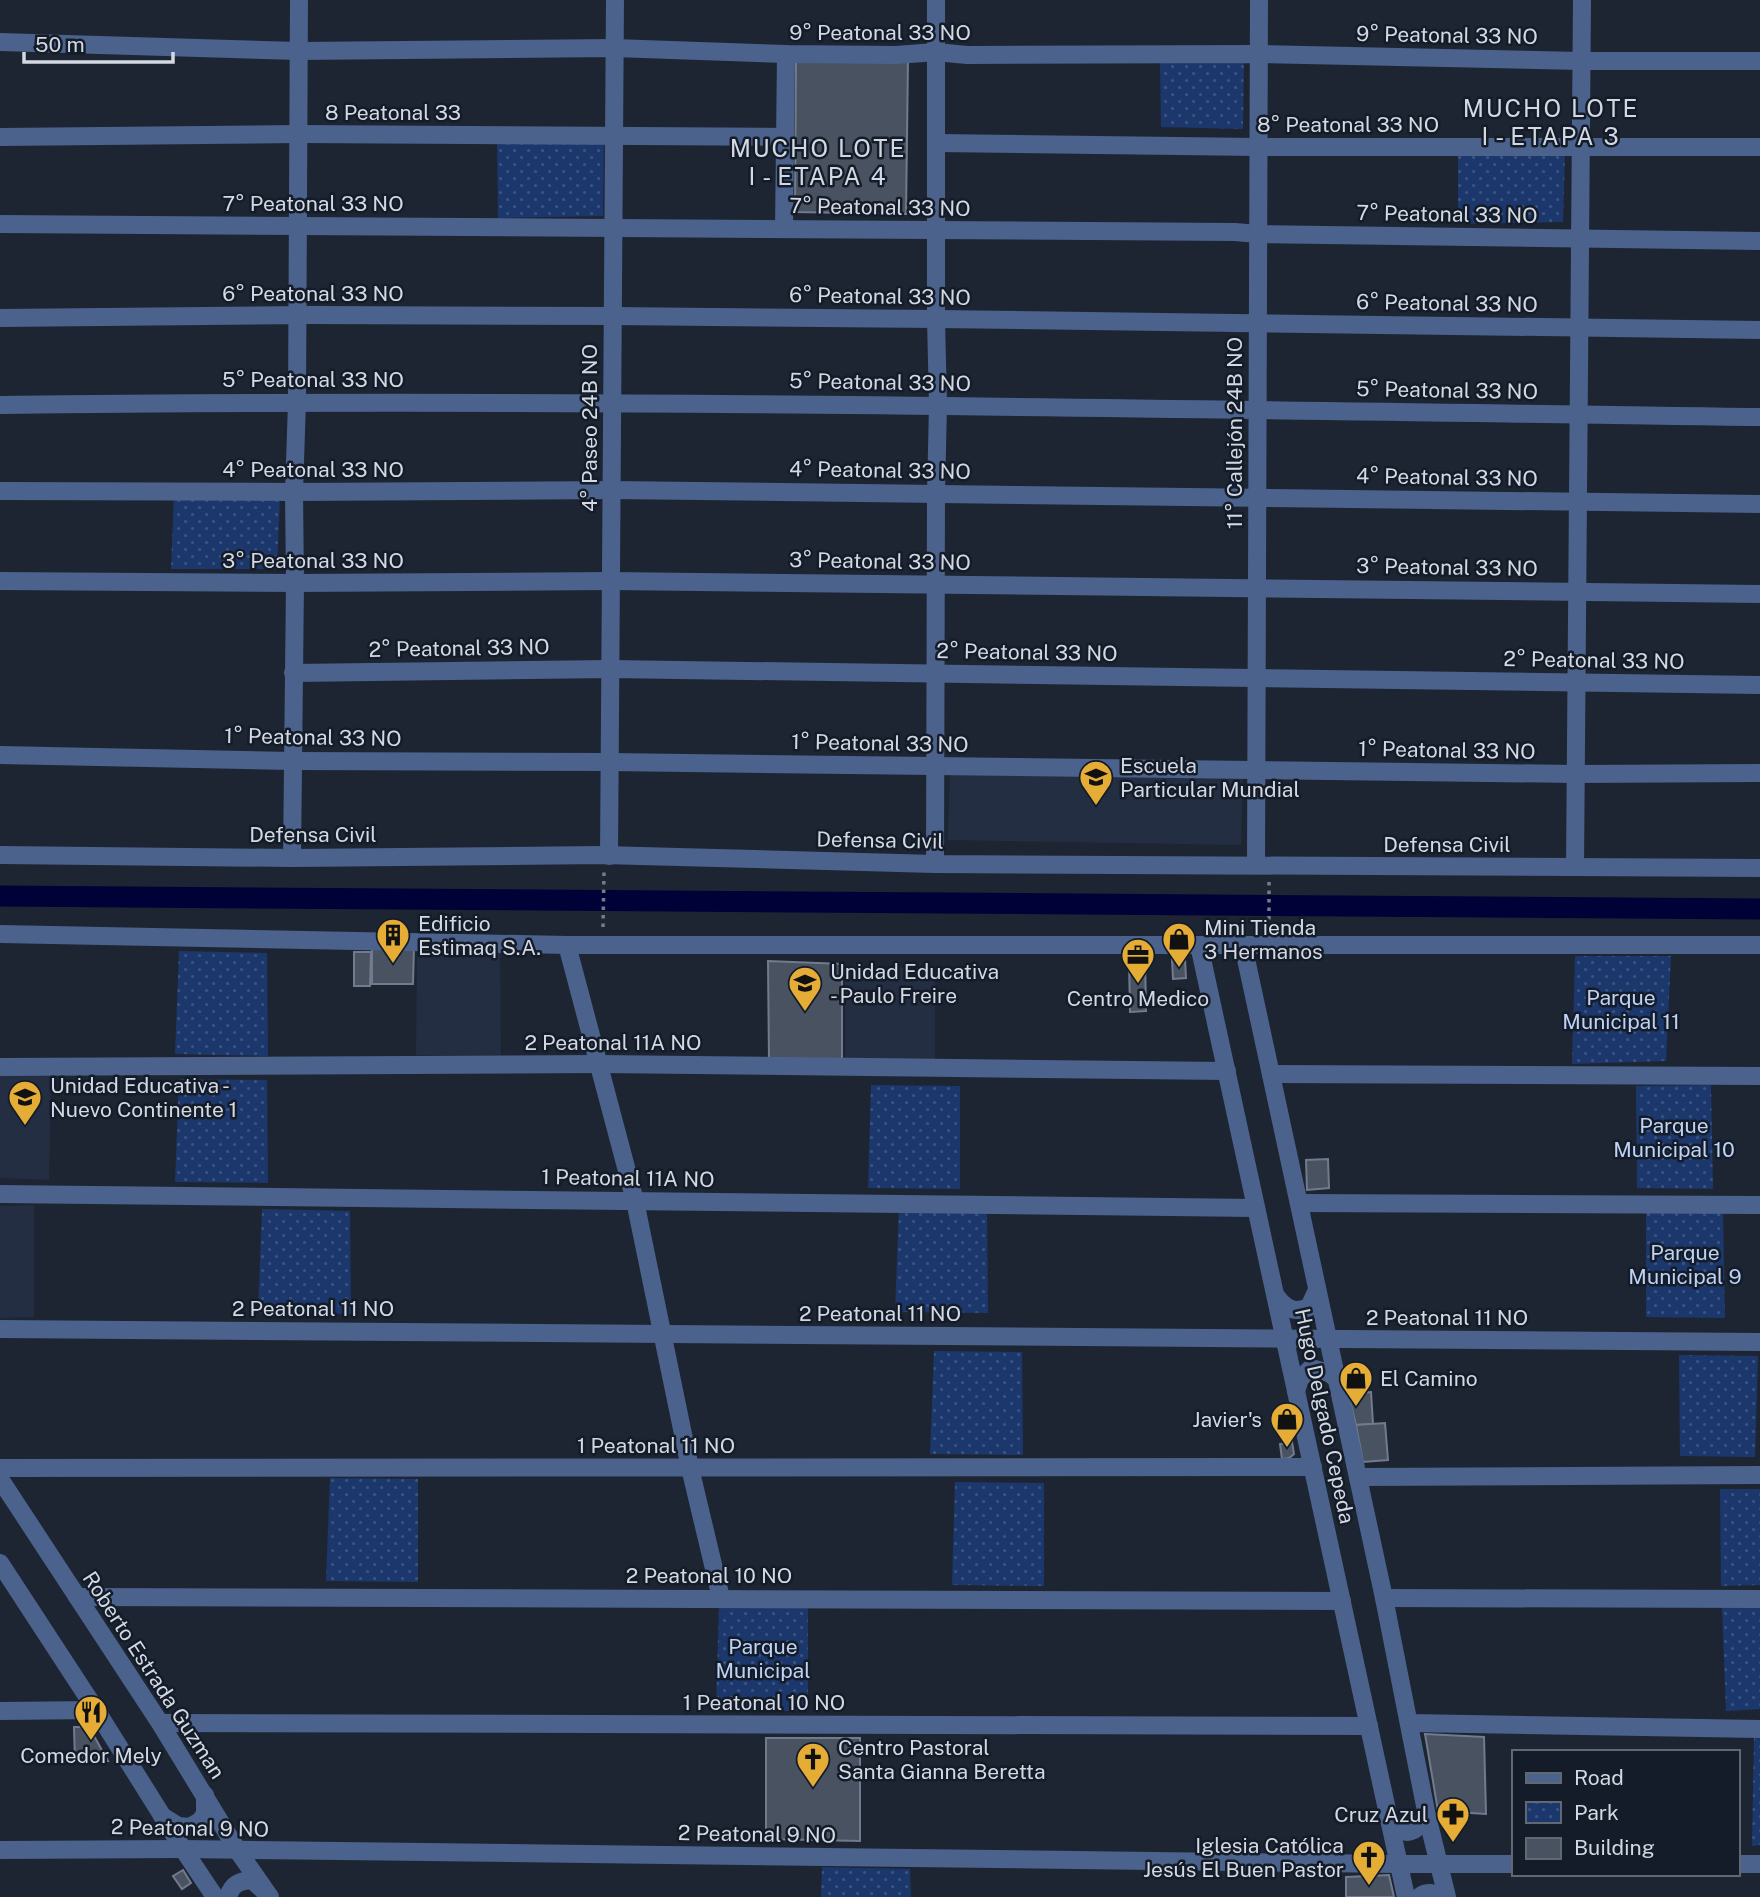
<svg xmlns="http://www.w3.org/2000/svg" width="1760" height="1897" font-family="'Public Sans',sans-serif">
  <defs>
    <pattern id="park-dots" width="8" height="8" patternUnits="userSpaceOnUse" patternTransform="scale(1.75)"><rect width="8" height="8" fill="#1b376c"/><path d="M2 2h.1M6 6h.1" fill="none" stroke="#3b5381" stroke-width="1.8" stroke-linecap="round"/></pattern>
  </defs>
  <rect width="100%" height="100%" fill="#1d2533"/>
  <g fill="#232e42">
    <polygon points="950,768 1243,774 1241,845 948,840"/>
    <polygon points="417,947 500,949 501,1056 416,1055"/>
    <polygon points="845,965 935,969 935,1061 845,1062"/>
    <polygon points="0,1076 51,1076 49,1180 0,1178"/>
    <polygon points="34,1205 34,1317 0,1318 0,1206"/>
  </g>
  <g fill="url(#park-dots)">
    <polygon points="1244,58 1243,129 1161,127 1160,59"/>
    <polygon points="604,140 603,216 498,218 497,141"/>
    <polygon points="1458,153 1565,153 1563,222 1458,224"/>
    <polygon points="174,496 280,497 277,569 171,569"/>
    <polygon points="179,951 267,953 268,1056 175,1054"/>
    <polygon points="1575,956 1671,956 1666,1061 1572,1064"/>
    <polygon points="179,1079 267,1080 268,1183 175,1182"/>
    <polygon points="871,1085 960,1086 960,1189 868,1188"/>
    <polygon points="1711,1085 1713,1189 1637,1188 1636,1086"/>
    <polygon points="899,1208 987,1210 988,1313 895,1312"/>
    <polygon points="262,1209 350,1211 351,1314 258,1313"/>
    <polygon points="1646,1210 1723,1211 1725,1318 1646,1317"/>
    <polygon points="934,1351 1022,1352 1023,1455 930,1454"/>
    <polygon points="1679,1355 1758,1356 1755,1457 1680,1456"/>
    <polygon points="330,1478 418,1479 418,1582 326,1581"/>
    <polygon points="955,1482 1044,1483 1044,1586 952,1585"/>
    <polygon points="1720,1489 1760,1489 1760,1585 1721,1586"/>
    <polygon points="719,1606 808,1607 808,1711 716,1709"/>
    <polygon points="1722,1607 1760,1608 1760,1709 1726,1711"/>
    <polygon points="1754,1738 1760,1738 1760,1845 1752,1846"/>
    <polygon points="822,1867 910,1869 911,1897 821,1897"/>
  </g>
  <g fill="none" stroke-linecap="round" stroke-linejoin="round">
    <polyline stroke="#000136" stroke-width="21" points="0,896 1760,909"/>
  </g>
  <g fill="#485261" stroke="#727b8d" stroke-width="2">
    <polygon points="796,58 908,59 906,214 795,212"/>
    <polygon points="372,946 414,946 413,984 372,984"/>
    <polygon points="354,952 371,952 370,986 354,986"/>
    <polygon points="1145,958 1146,1011 1130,1012 1129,959"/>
    <polygon points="1172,959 1185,959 1186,978 1173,979"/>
    <polygon points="768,961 842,964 842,1062 769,1062"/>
    <polygon points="1328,1159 1329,1188 1307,1190 1306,1160"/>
    <polygon points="1371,1392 1373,1424 1356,1425 1348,1393"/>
    <polygon points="1385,1423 1388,1460 1363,1462 1356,1425"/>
    <polygon points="1292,1442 1294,1454 1289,1458 1282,1459 1280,1444"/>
    <polygon points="74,1727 89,1727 108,1761 75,1761"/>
    <polygon points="1425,1734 1484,1737 1486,1814 1438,1811"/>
    <polygon points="766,1738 860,1738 860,1841 766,1839"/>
    <polygon points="183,1870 191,1883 182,1889 173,1876"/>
    <polygon points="1389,1875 1394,1897 1346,1897 1346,1877"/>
  </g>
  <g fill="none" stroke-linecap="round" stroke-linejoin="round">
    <g stroke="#747c87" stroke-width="3.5" stroke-dasharray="3.5 5" stroke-linecap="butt">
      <polyline points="1269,882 1269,927"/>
      <polyline points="603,927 604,872"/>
    </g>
    <g stroke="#4b628c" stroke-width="18">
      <polyline points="0,42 299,51 614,48 786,54 896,55 936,52 967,55 1259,54 1581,61 1760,61"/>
      <polyline points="0,137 298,134 785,137"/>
      <polyline points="936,143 1258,147 1760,147"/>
      <polyline points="0,224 1235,232 1258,234 1760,241"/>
      <polyline points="784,229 786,54"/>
      <polyline points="0,318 310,315 612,316 936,319 1760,330"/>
      <path d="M0,405c587,-7 1173,4 1760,12"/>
      <polyline points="0,491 294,492 611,490 1760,504"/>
      <polyline points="0,581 295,583 610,581 1760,594"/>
      <polyline points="293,673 610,669 1760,685"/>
      <polyline points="0,755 292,761 609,762 1575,774 1760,773"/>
      <polyline points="609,856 615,0"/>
      <polyline points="292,858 295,583 294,492 297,402 299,0"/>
      <polyline points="935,864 936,493 938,405 936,319 936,0"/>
      <polyline points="1256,865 1259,0"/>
      <polyline points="1575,867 1582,0"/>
      <polyline points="567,945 635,1201 690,1468 721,1598"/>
      <polyline points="0,1067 599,1064 1227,1071"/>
      <polyline points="1271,1074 1760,1076"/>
      <polyline points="0,1194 1256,1208"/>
      <polyline points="1299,1203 1760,1205"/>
      <polyline points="0,1329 1760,1342"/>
      <polyline points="0,1468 1313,1467"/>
      <polyline points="1358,1477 1760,1475"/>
      <polyline points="77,1597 1342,1601"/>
      <polyline points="1384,1598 1760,1599"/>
      <polyline points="0,1711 96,1710"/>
      <polyline points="160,1723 1369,1726"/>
      <polyline points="1409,1723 1760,1729"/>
      <polyline points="0,1850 183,1849 1399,1864 1513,1864"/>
      <polyline points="1737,1864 1760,1864"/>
    </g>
    <g stroke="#4b628c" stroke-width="18">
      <polyline points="0,855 292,858 603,855 935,864 1760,868"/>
      <polyline points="0,934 567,945 1760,945"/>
      <polyline points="1199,945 1406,1897"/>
      <polyline points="1243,945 1384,1598 1427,1816 1447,1897"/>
      <path d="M1276,1296c9,12 18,18 33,11l8,-17"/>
      <polyline points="1296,1391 1300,1379 1311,1368 1329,1373 1337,1379"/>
      <polyline points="0,1479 160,1723 238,1851 270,1897"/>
      <polyline points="0,1563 96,1710 183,1849 215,1897"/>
      <polyline points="162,1816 178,1826 190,1827 200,1821 205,1814 205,1795"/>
      <path d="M1390,1823c15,15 26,10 37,-7"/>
      <path d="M228,1897c4,-13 11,-16 24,-17l11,10"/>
      <path d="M1419,1897c7,-6 15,-4 22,0"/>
    </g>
  </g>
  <defs>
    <symbol id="school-pin" viewBox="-11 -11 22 30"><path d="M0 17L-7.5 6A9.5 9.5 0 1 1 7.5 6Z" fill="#e5ad35" stroke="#141c29"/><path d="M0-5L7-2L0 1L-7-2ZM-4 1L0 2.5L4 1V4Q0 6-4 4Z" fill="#111"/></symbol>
    <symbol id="building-pin" viewBox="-11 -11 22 30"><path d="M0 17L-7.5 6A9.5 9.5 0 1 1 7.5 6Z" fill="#e5ad35" stroke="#141c29"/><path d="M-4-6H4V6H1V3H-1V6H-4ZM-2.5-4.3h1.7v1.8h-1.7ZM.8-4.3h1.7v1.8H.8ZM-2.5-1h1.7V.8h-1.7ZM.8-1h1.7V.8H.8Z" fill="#111"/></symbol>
    <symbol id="shop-pin" viewBox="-11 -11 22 30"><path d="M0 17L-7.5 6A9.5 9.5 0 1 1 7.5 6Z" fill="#e5ad35" stroke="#141c29"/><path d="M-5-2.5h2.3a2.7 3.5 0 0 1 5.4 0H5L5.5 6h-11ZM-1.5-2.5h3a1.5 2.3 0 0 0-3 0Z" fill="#111"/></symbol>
    <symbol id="office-pin" viewBox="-11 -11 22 30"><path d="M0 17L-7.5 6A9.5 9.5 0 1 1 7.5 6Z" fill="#e5ad35" stroke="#141c29"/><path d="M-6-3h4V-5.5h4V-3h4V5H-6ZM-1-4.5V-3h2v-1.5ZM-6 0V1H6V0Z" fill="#111"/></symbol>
    <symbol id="restaurant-pin" viewBox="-11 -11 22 30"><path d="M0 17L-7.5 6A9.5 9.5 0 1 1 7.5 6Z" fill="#e5ad35" stroke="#141c29"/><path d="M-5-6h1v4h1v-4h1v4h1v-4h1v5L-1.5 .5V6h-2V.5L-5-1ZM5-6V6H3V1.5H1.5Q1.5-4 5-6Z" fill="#111"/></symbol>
    <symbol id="church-pin" viewBox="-11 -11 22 30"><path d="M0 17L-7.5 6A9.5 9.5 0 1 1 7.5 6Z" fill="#e5ad35" stroke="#141c29"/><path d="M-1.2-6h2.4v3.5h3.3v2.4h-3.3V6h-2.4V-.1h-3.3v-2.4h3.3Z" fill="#111"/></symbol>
    <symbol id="pharmacy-pin" viewBox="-11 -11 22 30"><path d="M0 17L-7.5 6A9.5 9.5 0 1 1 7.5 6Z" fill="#e5ad35" stroke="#141c29"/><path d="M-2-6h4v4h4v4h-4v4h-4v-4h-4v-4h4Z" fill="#111"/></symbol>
  </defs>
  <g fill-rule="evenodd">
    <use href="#school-pin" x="1077" y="758" width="38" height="52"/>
    <use href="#building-pin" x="374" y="916" width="38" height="52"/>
    <use href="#shop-pin" x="1160" y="920" width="38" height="52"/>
    <use href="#office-pin" x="1119" y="936" width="38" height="52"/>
    <use href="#school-pin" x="786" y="964" width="38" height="52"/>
    <use href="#school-pin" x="6" y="1078" width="38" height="52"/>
    <use href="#shop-pin" x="1337" y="1359" width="38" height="52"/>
    <use href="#shop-pin" x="1268" y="1400" width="38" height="52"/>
    <use href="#restaurant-pin" x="72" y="1693" width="38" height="52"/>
    <use href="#church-pin" x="794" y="1740" width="38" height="52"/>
    <use href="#pharmacy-pin" x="1434" y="1795" width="38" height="52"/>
    <use href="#church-pin" x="1350" y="1838" width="38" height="52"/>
  </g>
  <g text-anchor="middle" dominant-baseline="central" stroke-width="5" stroke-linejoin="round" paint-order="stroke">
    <g font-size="21" fill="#d3d9e2" stroke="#141c29">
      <text x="880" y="32">9° Peatonal 33 NO</text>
      <text transform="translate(1447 35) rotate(1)">9° Peatonal 33 NO</text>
      <text x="393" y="112">8 Peatonal 33</text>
      <text x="1348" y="124">8° Peatonal 33 NO</text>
      <text x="313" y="203">7° Peatonal 33 NO</text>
      <text transform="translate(880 207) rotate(1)">7° Peatonal 33 NO</text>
      <text transform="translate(1447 214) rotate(1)">7° Peatonal 33 NO</text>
      <text x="313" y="293">6° Peatonal 33 NO</text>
      <text transform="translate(880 296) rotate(1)">6° Peatonal 33 NO</text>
      <text transform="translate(1447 303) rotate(1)">6° Peatonal 33 NO</text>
      <text x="313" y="379">5° Peatonal 33 NO</text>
      <text transform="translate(880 382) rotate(1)">5° Peatonal 33 NO</text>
      <text transform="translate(1447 390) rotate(1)">5° Peatonal 33 NO</text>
      <text transform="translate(589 428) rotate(-90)">4° Paseo 24B NO</text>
      <text transform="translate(1234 433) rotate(-90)">11° Callejón 24B NO</text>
      <text x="313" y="469">4° Peatonal 33 NO</text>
      <text transform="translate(880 470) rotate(1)">4° Peatonal 33 NO</text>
      <text transform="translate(1447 477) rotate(1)">4° Peatonal 33 NO</text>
      <text x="313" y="560">3° Peatonal 33 NO</text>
      <text transform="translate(880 561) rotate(1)">3° Peatonal 33 NO</text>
      <text transform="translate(1447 567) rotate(1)">3° Peatonal 33 NO</text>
      <text transform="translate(459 648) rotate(-1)">2° Peatonal 33 NO</text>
      <text transform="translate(1027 652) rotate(1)">2° Peatonal 33 NO</text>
      <text transform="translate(1594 660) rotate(1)">2° Peatonal 33 NO</text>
      <text transform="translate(313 737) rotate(1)">1° Peatonal 33 NO</text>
      <text transform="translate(880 743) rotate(1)">1° Peatonal 33 NO</text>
      <text transform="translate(1447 750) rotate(1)">1° Peatonal 33 NO</text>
      <text x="313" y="834">Defensa Civil</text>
      <text transform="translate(880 840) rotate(1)">Defensa Civil</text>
      <text x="1447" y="844">Defensa Civil</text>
      <text x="613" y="1042">2 Peatonal 11A NO</text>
      <text transform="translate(628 1178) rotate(1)">1 Peatonal 11A NO</text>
      <text x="313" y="1308">2 Peatonal 11 NO</text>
      <text x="880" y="1313">2 Peatonal 11 NO</text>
      <text x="1447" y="1317">2 Peatonal 11 NO</text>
      <text transform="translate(1325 1416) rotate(78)">Hugo Delgado Cepeda</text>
      <text x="656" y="1445">1 Peatonal 11 NO</text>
      <text x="709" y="1575">2 Peatonal 10 NO</text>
      <text transform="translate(154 1675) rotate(57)">Roberto Estrada Guzman</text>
      <text x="764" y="1702">1 Peatonal 10 NO</text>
      <text transform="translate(190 1828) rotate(1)">2 Peatonal 9 NO</text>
      <text transform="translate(757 1834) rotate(1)">2 Peatonal 9 NO</text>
    </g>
    <g font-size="21" fill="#d3d9e2" stroke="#141c29" text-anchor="start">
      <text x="1120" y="765">Escuela<tspan x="1120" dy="24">Particular Mundial</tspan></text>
      <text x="418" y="923">Edificio<tspan x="418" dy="24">Estimaq S.A.</tspan></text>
      <text x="1204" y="927">Mini Tienda<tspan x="1204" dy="24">3 Hermanos</tspan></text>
      <text x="830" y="971">Unidad Educativa<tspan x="830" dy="24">- Paulo Freire</tspan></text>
      <text x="1138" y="998" text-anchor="middle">Centro Medico</text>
      <text x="50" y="1085">Unidad Educativa -<tspan x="50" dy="24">Nuevo Continente 1</tspan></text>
      <text x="1380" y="1378">El Camino</text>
      <text x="1262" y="1419" text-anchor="end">Javier's</text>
      <text x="838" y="1747">Centro Pastoral<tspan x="838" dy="24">Santa Gianna Beretta</tspan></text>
      <text x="91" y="1755" text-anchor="middle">Comedor Mely</text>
      <text x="1428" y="1814" text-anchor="end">Cruz Azul</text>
      <text x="1344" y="1845" text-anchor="end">Iglesia Católica<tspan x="1344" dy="24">Jesús El Buen Pastor</tspan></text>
    </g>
    <g font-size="21" fill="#bed2f5" stroke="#141c29">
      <text x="1621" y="997">Parque<tspan x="1621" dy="24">Municipal 11</tspan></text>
      <text x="1674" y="1125">Parque<tspan x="1674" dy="24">Municipal 10</tspan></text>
      <text x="1685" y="1252">Parque<tspan x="1685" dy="24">Municipal 9</tspan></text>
      <text x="763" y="1646">Parque<tspan x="763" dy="24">Municipal</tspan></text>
    </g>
    <g font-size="24" letter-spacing="2" fill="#d3d9e2" stroke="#141c29">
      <text x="1551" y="108">MUCHO LOTE<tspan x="1551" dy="28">I - ETAPA 3</tspan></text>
      <text x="818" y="148">MUCHO LOTE<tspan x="818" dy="28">I - ETAPA 4</tspan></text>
    </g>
  </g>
  <rect x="1512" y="1750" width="228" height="126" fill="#141c29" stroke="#606873" stroke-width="2"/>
  <rect x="1526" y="1773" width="35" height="10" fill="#4b628c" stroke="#606873" stroke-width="2"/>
  <text x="1574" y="1785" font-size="21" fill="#d3d9e2">Road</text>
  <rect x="1526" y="1802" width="35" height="21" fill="url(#park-dots)" stroke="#606873" stroke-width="2"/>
  <text x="1574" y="1820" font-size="21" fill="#d3d9e2">Park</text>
  <rect x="1526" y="1838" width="35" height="21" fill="#485261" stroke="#606873" stroke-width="2"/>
  <text x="1574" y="1855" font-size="21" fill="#d3d9e2">Building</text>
  <path d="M24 52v10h149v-10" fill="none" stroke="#d3d9e2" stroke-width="3.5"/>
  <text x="35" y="52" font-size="21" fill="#d3d9e2" stroke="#141c29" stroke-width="5" paint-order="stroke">50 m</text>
</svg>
